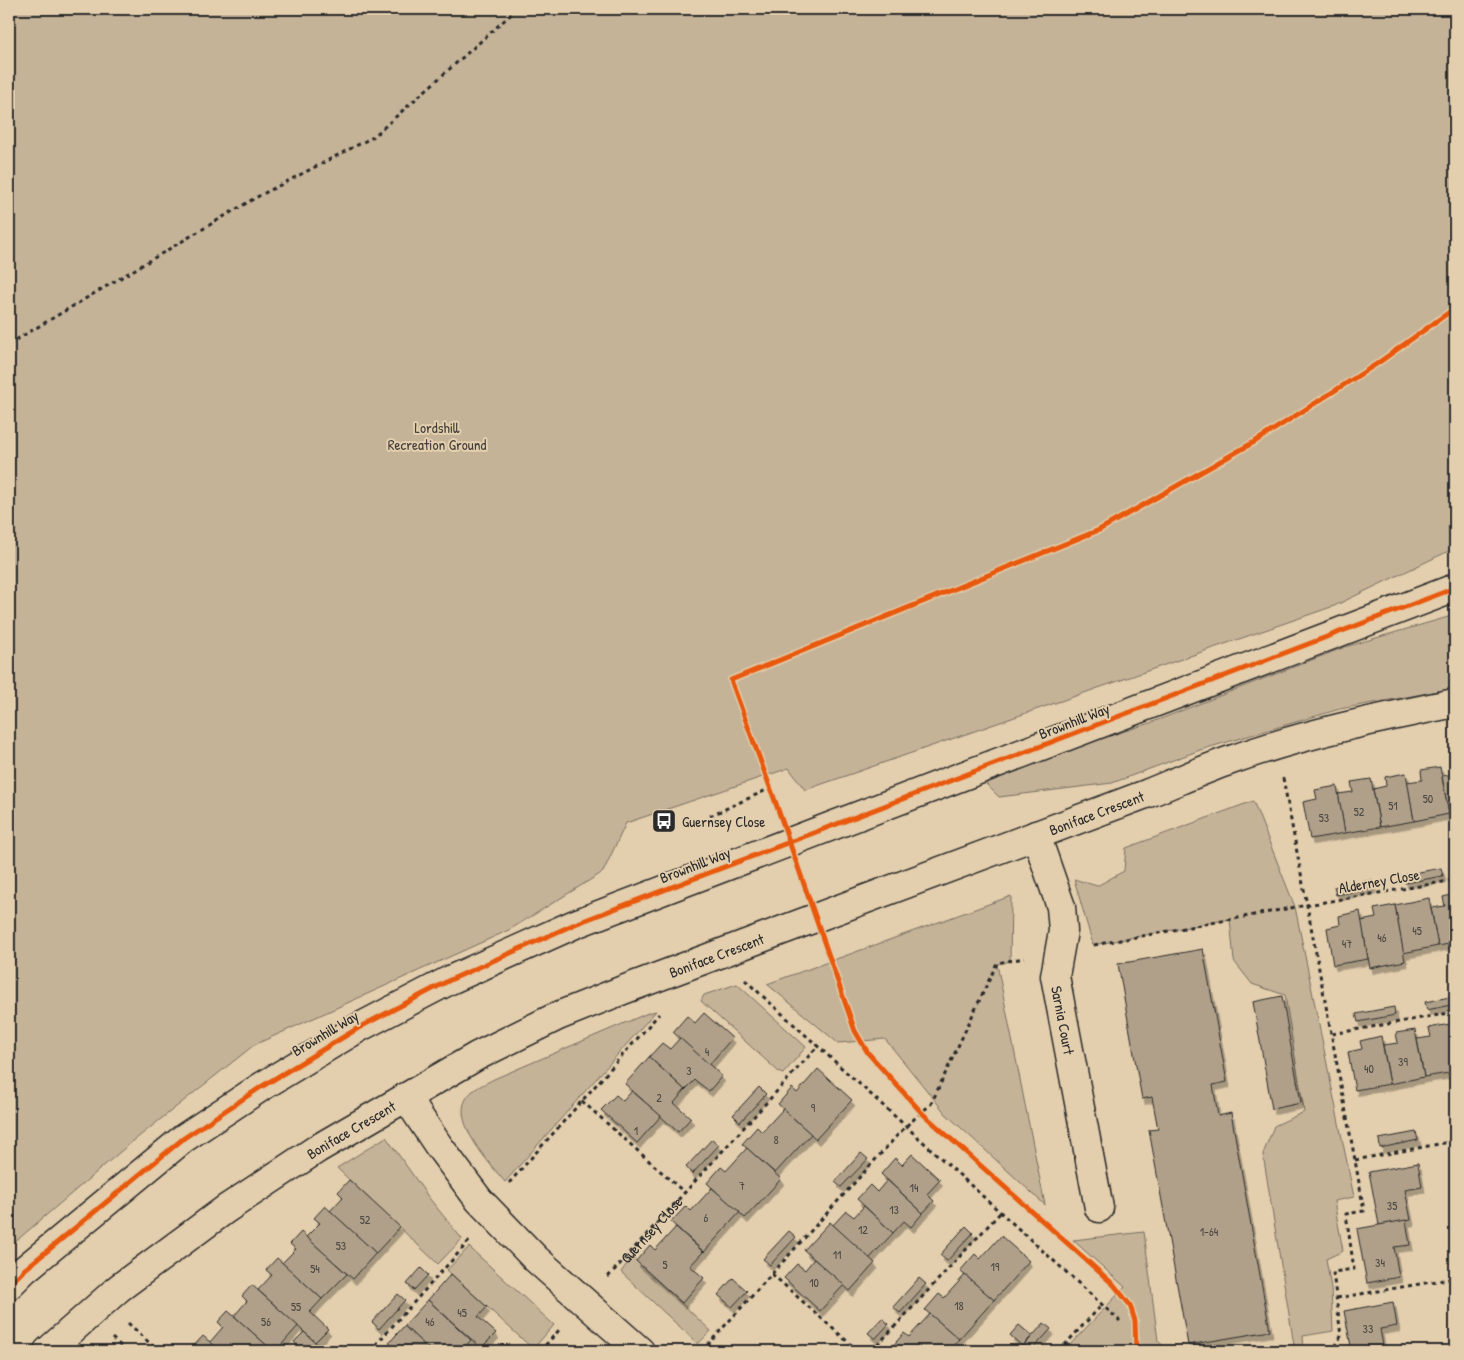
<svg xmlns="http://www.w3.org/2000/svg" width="1464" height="1360" font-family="'Patrick Hand',sans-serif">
  <defs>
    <filter id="shadow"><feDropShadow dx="3" dy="5.5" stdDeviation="0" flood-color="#0004"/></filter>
  </defs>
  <rect width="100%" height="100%" fill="#e3cead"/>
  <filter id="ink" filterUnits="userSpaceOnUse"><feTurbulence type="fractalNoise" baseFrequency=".02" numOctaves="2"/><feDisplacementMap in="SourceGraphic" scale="10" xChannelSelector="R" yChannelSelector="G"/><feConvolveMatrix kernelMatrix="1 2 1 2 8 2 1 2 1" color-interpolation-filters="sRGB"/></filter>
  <g filter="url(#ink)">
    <g fill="#c5b398" stroke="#786f62">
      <polygon points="9,9 1455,9 1455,548 1334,606 805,790 789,768 626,823 603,872 509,930 254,1045 127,1146 9,1247"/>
      <polygon points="1455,615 1455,688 1340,709 1200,750 1112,783 999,797 980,778 1150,723 1345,647"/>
      <polygon points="1253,801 1295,907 1354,1197 1334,1201 1343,1251 1326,1259 1331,1288 1333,1331 1303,1336 1304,1351 1258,1351 1294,1345 1263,1154 1274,1126 1304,1112 1285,995 1252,984 1234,961 1230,919 1093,945 1074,879 1097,886 1124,871 1126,848"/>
      <polygon points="1011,896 1010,961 997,964 1045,1205 946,1114 885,1039 838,1043 767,984"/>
      <polygon points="737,984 806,1047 783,1074 780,1073 701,1001 704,995"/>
      <path d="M656,1011l-151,171c-15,-18 -53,-59 -39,-83 5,-10 19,-15 28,-20l154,-66z"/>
      <polygon points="386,1137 429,1198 462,1239 438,1264 337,1168"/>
      <polygon points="1144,1232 1158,1341 1169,1351 1064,1351 1125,1287 1073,1240"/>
      <polygon points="469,1247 554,1325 533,1349 447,1270"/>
      <polygon points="632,1257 711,1331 698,1344 621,1272"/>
    </g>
    <g fill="#b0a089" stroke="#2b2b2b" filter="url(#shadow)">
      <polygon points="1440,767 1449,814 1414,821 1407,782 1422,780 1421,770"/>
      <polygon points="1406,773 1414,821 1380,827 1373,789 1386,786 1385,777"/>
      <polygon points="1455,774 1455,813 1449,814 1442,776"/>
      <polygon points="1371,779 1380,827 1345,833 1338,794 1353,792 1351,782"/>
      <polygon points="1337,786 1345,833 1310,839 1303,802 1317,799 1315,790"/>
      <polygon points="1441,868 1443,876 1405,883 1403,875"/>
      <polygon points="1372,880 1373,888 1336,895 1334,887"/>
      <polygon points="1455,894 1455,943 1438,946 1431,908 1445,906 1443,897"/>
      <polygon points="1429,898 1438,946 1403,953 1395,905"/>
      <polygon points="1395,905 1405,961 1370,968 1361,921 1376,918 1374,909"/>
      <polygon points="1360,911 1368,959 1333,965 1327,928 1340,925 1339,916"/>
      <polygon points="1203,949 1227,1082 1213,1085 1218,1116 1231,1113 1270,1331 1188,1345 1149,1130 1158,1129 1152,1097 1142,1099 1118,964"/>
      <polygon points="1282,996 1301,1103 1272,1109 1253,1002"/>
      <polygon points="1455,996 1455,1004 1427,1010 1425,1002"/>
      <polygon points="1394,1007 1395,1015 1358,1022 1356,1014"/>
      <polygon points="704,1013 732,1038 709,1065 673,1032 687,1016 695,1023"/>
      <polygon points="1450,1024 1455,1050 1455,1072 1424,1077 1417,1039 1431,1037 1429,1028"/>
      <polygon points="1415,1030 1424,1077 1390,1084 1383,1045 1398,1043 1396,1033"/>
      <polygon points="1381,1036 1390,1084 1355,1090 1348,1052 1362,1049 1360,1041"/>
      <polygon points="680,1038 722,1076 709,1091 695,1080 685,1090 649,1057 662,1043 670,1049"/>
      <polygon points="649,1057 685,1090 674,1103 691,1118 678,1132 625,1084"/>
      <polygon points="818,1069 852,1100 816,1139 778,1104 792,1088 797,1093"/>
      <polygon points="759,1087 766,1094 740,1122 733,1115"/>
      <polygon points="632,1091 661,1116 637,1143 601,1110 616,1095 623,1101"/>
      <polygon points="783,1109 811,1134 775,1173 742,1144 757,1127 762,1132"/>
      <polygon points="1416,1132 1418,1140 1380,1148 1379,1139"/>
      <polygon points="712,1139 719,1145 692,1174 686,1167"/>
      <polygon points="747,1148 781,1179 745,1218 707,1183 721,1167 726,1171"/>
      <polygon points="861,1153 868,1159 841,1187 835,1182"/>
      <polygon points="912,1154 940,1180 927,1194 934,1201 923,1213 881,1174 895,1158 902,1165"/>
      <polygon points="1418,1163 1422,1187 1405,1190 1411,1220 1379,1225 1369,1172"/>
      <polygon points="349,1180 400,1227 376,1253 330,1211 343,1197 338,1192"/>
      <polygon points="887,1180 923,1213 911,1227 904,1221 893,1233 857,1199 870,1185 877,1192"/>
      <polygon points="712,1188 740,1212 704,1252 671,1222 686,1206 691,1211"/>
      <polygon points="325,1206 376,1253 353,1279 306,1237 320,1223 314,1218"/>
      <polygon points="864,1206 893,1233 869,1259 833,1225 846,1211 854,1217"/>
      <polygon points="1406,1220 1410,1245 1394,1247 1399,1277 1367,1283 1357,1229"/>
      <polygon points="830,1222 875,1263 850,1291 804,1250"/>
      <polygon points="966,1226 973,1233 947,1261 940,1255"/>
      <polygon points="676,1227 703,1252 690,1266 704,1278 682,1303 636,1261 650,1245 655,1250"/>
      <polygon points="789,1231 796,1237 770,1265 763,1259"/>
      <polygon points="301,1232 347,1274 322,1299 282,1263 296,1249 290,1244"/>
      <polygon points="1001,1236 1029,1261 994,1300 960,1271 975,1254 980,1259"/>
      <polygon points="277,1258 322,1299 310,1312 328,1329 315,1342 258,1290 272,1275 266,1270"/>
      <polygon points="814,1259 844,1285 820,1311 784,1278 797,1264 805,1270"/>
      <polygon points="421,1268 428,1275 414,1290 407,1284"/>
      <polygon points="451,1274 487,1307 478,1317 496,1333 481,1348 428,1300"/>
      <polygon points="965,1275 994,1300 959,1339 925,1310 939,1294 944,1298"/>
      <polygon points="733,1278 747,1291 732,1307 718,1295"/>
      <polygon points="919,1278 926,1284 900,1313 893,1307"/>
      <polygon points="252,1285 298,1326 276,1351 273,1351 234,1316 247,1301 242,1296"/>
      <polygon points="398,1294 405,1300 379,1329 372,1322"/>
      <polygon points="428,1300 471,1340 461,1351 457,1351 452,1346 447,1351 431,1351 404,1326"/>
      <polygon points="1393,1302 1397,1326 1380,1329 1384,1351 1352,1351 1344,1311"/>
      <polygon points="228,1311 234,1316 273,1351 220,1351 210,1342 223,1327 218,1322"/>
      <polygon points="930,1314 959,1339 948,1351 893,1351 890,1349 904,1333 909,1337"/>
      <polygon points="882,1318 889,1324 875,1339 868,1333"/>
      <polygon points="1044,1323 1051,1329 1031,1351 1019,1351"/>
      <polygon points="1019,1325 1032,1336 1022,1346 1010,1335"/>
      <polygon points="404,1326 431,1351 395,1351 397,1349 389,1343"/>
      <polygon points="304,1332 315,1342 325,1351 312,1351 307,1347 304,1351 294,1342"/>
      <polygon points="203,1336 210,1342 220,1351 189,1351"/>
    </g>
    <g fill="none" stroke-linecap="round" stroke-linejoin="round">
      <defs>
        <g id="minor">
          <path id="s2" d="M1036,835l25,72 2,24 -8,45 44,232"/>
          <polyline points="406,1097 438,1145 479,1200 536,1259 640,1351"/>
          <path id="s3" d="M48,1351l71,-63 107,-79 91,-60 160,-93 81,-40 65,-26 523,-196c28,-11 56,-24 85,-34 72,-26 149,-42 224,-57"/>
        </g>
        <polyline id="tertiary" points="9,1285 24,1270 184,1138 261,1087 360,1027 450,980 575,924 1455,588"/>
      </defs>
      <use href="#minor" stroke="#2b2b2b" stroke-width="31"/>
      <use href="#tertiary" stroke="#2b2b2b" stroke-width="31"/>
      <g stroke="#2b2b2b" stroke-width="3" stroke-dasharray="4 4" stroke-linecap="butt">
        <polyline points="9,344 255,198 373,137 517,9"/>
        <polyline points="1283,778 1355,1160 1364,1211 1346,1214 1354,1269 1333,1272 1341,1336 1333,1351"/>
        <polyline points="710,816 771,788"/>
        <polyline points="1094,945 1307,905 1455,880"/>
        <polyline points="745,980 1120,1321"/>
        <polyline points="1332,1034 1455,1012"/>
        <polyline points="582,1101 685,1193"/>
        <polyline points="1355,1160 1455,1141"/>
        <polyline points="509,1183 659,1014"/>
        <polyline points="772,1274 858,1351"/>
        <path id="s1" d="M608,1277l209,-230"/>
        <polyline points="1337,1298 1455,1278"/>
        <polyline points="128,1323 158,1351"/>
        <polyline points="112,1338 126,1351"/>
        <polyline points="370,1351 471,1239"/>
        <polyline points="540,1351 561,1328"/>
        <polyline points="702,1351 905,1127 931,1104 997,963 1024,958"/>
        <polyline points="872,1351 1000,1213"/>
        <polyline points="1059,1351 1102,1305"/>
        <polyline points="1451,1351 1455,1324"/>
      </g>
      <use href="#minor" stroke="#e3cead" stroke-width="28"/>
      <use href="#tertiary" stroke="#e3cead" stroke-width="28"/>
      <defs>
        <g id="cycleway">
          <polyline points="9,1285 24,1270 184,1138 261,1087 360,1027 450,980 575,924 1455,588"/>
          <polyline points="1136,1351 1135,1321 1130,1305 1114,1285 922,1113 868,1053 855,1031 774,798 731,680 1099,530 1256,441 1378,363 1455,308"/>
        </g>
      </defs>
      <use href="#cycleway" stroke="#e3cead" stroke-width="8"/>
      <use href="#cycleway" stroke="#e8590c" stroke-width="5"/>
    </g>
  </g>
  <defs>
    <symbol id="bus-square" viewBox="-11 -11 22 22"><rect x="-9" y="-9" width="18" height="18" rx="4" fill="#2b2b2b" stroke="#e3cead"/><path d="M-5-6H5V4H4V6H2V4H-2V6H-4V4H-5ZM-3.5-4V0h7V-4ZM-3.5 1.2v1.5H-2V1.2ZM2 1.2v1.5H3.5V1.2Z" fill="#fff"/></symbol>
  </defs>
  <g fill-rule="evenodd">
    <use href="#bus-square" x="650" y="807" width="28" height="28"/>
  </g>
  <g text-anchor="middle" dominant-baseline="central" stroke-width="4" stroke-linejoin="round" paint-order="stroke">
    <g font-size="12" fill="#4c4842">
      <text x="1428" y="798">50</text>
      <text x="1393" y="805">51</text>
      <text x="1359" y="811">52</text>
      <text x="1324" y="817">53</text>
      <text x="1417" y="930">45</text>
      <text x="1382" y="937">46</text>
      <text x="1347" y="943">47</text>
      <text x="707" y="1051">4</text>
      <text x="1403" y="1061">39</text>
      <text x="1369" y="1068">40</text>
      <text x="689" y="1070">3</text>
      <text x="659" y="1097">2</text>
      <text x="813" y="1107">9</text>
      <text x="636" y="1130">1</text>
      <text x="776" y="1139">8</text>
      <text x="742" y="1185">7</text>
      <text x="914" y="1187">14</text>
      <text x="1392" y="1205">35</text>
      <text x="894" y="1209">13</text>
      <text x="706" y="1217">6</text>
      <text x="365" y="1219">52</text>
      <text x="863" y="1229">12</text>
      <text x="1209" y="1231">1-64</text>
      <text x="341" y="1245">53</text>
      <text x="837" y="1254">11</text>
      <text x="1380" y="1262">34</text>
      <text x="665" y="1264">5</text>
      <text x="995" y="1266">19</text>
      <text x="315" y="1268">54</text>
      <text x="814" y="1282">10</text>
      <text x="959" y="1305">18</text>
      <text x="296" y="1306">55</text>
      <text x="462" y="1312">45</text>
      <text x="266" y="1321">56</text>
      <text x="430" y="1321">46</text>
      <text x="1368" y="1328">33</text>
    </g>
    <g font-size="15" fill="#423f3b" stroke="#e3cead">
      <text x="437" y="427">Lordshill<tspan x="437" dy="17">Recreation Ground</tspan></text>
    </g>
    <g font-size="15" fill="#2b2b2b" stroke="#e3cead">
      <text transform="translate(1074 721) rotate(-21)">Brownhill Way</text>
      <text stroke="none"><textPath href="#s3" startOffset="1188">Boniface Crescent</textPath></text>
      <text transform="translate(695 865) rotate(-21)">Brownhill Way</text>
      <text transform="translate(1379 881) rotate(-10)">Alderney Close</text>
      <text stroke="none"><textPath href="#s3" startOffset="782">Boniface Crescent</textPath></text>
      <text stroke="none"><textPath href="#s2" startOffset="191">Sarnia Court</textPath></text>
      <text transform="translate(325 1033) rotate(-31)">Brownhill Way</text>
      <text stroke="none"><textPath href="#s3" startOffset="376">Boniface Crescent</textPath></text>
      <text stroke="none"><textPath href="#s1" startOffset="64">Guernsey Close</textPath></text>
    </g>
    <g font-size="15" fill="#2b2b2b" stroke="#e3cead" text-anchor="start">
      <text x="682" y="821">Guernsey Close</text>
    </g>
  </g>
  <rect width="1464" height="1360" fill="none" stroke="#e3cead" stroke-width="30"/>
  <rect x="15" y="15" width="1434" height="1330" fill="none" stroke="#2b2b2b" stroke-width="2" filter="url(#ink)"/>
</svg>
